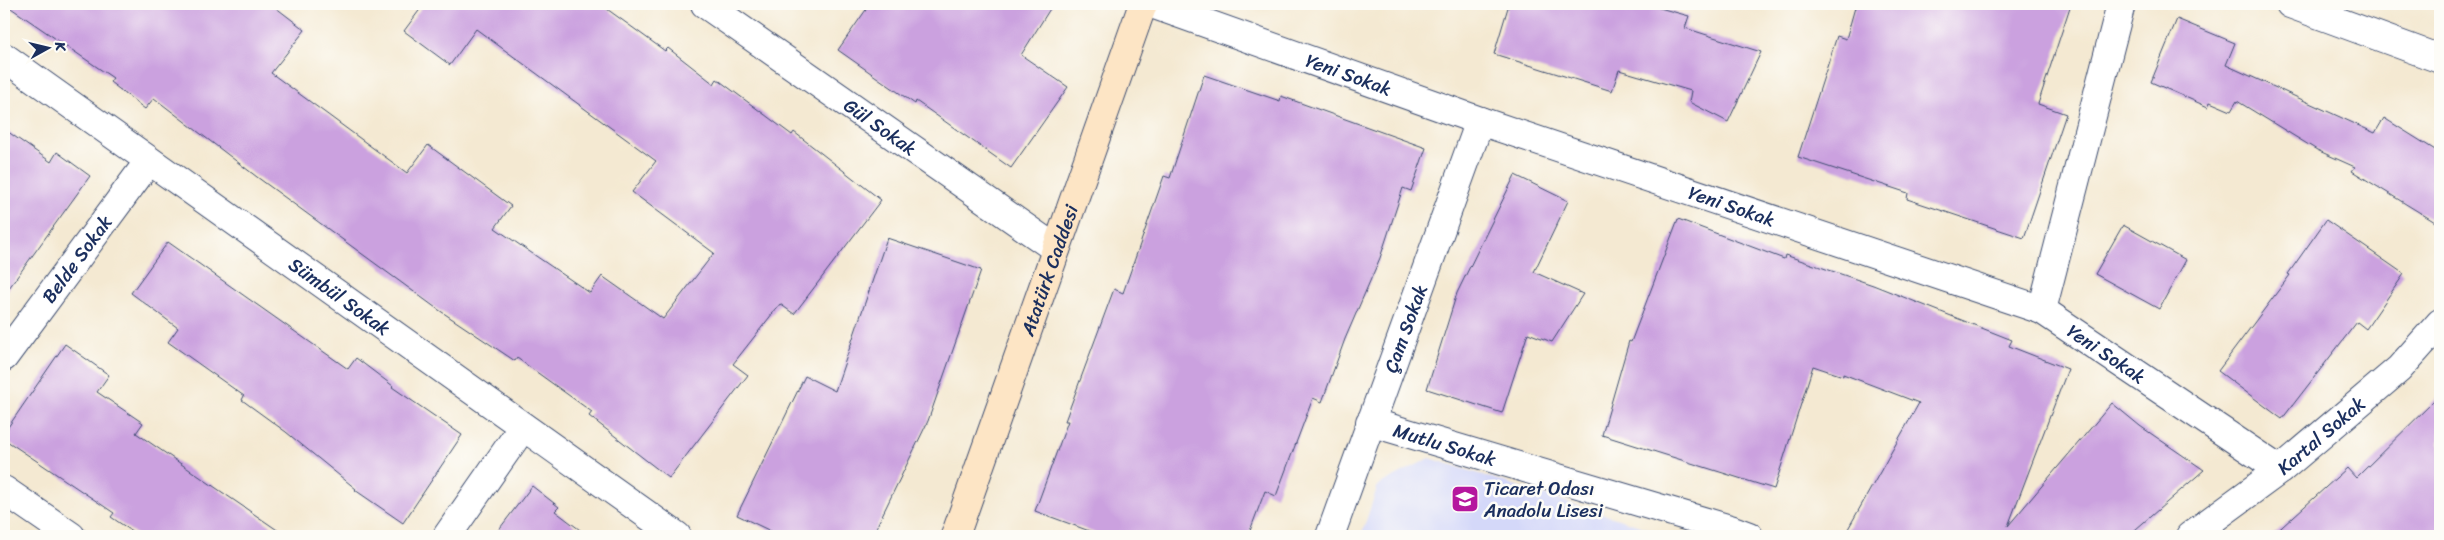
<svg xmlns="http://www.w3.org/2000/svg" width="2444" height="540" font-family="Sriracha,sans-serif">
  <rect width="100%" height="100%" fill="#fdfcf7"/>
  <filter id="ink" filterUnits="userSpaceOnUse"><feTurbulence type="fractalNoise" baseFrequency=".02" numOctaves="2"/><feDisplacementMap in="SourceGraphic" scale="10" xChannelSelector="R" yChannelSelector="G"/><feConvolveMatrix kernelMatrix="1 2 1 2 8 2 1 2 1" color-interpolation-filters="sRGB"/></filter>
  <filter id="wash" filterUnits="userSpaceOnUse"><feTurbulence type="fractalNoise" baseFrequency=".0096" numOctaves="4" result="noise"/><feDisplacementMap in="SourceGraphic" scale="20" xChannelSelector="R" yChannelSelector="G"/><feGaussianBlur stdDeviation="1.12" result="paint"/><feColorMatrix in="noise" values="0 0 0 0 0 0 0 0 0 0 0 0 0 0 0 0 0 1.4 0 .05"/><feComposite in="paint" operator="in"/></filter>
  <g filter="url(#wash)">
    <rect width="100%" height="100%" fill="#f4e9d2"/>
    <polygon fill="#d4d8f9" points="1430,458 1597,512 1671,536 1361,536 1378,485"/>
    <g id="blocks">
      <g fill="#cba1df">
        <polygon points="5,4 271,4 305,30 271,73 407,173 428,145 511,206 495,228 590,293 602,276 663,319 714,253 632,192 656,161 476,29 450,65 404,31 424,4 600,4 665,51 668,48 714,84 717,79 792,135 794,132 881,200 794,314 780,304 733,364 748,375 669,478 589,416 592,412 517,358 515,361 436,308 257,177 154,98 145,109 110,82 113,78"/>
        <polygon points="870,4 1053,4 1021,55 1068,87 1011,168 916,101 915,104 838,50"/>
        <polygon points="1509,4 1645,4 1689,16 1685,28 1761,52 1728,122 1689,102 1691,91 1619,70 1612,91 1494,54"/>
        <polygon points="1856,4 2071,4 2038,104 2066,114 2024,238 1907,199 1908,193 1798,157 1837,36 1846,39"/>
        <polygon points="2177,19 2235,43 2226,65 2375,133 2384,118 2440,153 2440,225 2352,171 2355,167 2317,150 2237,101 2231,111 2210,102 2208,107 2151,82"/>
        <polygon points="1204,75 1280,101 1281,96 1426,148 1411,191 1403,188 1380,258 1345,339 1322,402 1313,398 1276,496 1265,491 1248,536 1103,536 1035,511 1068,421 1065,421 1114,289 1123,293 1164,176 1170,178"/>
        <polygon points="4,129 51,162 57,152 90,176 4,295"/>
        <polygon points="1515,175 1568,201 1534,272 1583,294 1552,342 1528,333 1502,413 1427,389 1457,293"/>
        <polygon points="1678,219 1784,259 1785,255 1873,285 2012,340 2009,346 2068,369 2008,526 2112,403 2140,426 2204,470 2128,536 1844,536 1919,403 1843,374 1843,376 1813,366 1774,489 1602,435 1629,341 1631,342"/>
        <polygon points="2326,220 2404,274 2366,329 2357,322 2282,419 2218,371 2290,275 2288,274"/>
        <polygon points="2123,225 2186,260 2159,309 2095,274"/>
        <polygon points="887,238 981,270 928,421 872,536 781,536 737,515 805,376 835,391"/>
        <polygon points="168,242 348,369 356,358 393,386 392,387 462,435 403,523 355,490 356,489 286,432 242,400 244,396 168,342 178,328 131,293"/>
        <polygon points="65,344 109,375 97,392 143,423 136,433 286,536 139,536 111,517 114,513 4,439 4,433"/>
        <polygon points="2440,395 2440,536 2272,536 2347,468 2356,478"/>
        <polygon points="532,486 559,507 555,511 588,536 494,536"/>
      </g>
    </g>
  </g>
  <g filter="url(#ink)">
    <use href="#blocks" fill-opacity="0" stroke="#3c4b6f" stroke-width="1"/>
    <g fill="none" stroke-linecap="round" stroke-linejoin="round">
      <defs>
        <g id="street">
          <path id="s1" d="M705,4l351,245"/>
          <path id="s2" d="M1152,4l328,117 562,189 238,160"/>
          <polyline points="2290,4 2440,59"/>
          <path id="s3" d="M4,57l673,479"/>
          <polyline points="2042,310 2121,4"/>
          <path id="s4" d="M4,357l145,-196"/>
          <path id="s5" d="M1370,422l363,108 16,6"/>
          <polyline points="4,490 71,536"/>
          <polyline points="447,536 523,427"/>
          <path id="s6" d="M1330,536l150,-415"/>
          <path id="s7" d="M2190,536l90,-66 119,-101 41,-46"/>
        </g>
        <g id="secondary">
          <path id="s8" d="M955,536l188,-532"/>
        </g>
      </defs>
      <use href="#street" stroke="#3c4b6f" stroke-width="30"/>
      <use href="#secondary" stroke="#3c4b6f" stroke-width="30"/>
      <use href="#street" stroke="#fff" stroke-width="28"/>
      <use href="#secondary" stroke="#fde5c5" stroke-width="28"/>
    </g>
  </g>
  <defs>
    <symbol id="school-square" viewBox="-11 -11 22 22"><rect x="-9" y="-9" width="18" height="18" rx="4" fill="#b5179e" stroke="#fdfcf7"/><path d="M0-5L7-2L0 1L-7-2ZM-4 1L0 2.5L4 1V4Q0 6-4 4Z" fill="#fff"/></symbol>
  </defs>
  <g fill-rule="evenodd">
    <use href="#school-square" x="1449" y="483" width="32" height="32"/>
  </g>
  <g text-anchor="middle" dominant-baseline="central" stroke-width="5" stroke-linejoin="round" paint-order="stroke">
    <g font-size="19" fill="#1b2f5e" stroke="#fdfcf7">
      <text stroke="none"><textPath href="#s2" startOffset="209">Yeni Sokak</textPath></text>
      <text stroke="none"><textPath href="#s1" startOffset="214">Gül Sokak</textPath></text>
      <text stroke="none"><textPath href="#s2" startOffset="614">Yeni Sokak</textPath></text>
      <text stroke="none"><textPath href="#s4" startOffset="122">Belde Sokak</textPath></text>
      <text stroke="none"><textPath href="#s8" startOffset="282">Atatürk Caddesi</textPath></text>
      <text stroke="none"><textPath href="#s3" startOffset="412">Sümbül Sokak</textPath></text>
      <text stroke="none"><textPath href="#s6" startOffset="221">Çam Sokak</textPath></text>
      <text stroke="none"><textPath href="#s2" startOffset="1019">Yeni Sokak</textPath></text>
      <text stroke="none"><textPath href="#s7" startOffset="165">Kartal Sokak</textPath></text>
      <text stroke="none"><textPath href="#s5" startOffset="78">Mutlu Sokak</textPath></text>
    </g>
    <g font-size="19" fill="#1b2f5e" stroke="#fdfcf7" text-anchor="start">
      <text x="1484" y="488">Ticaret Odası<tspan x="1484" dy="22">Anadolu Lisesi</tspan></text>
    </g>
  </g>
  <rect width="2444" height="540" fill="none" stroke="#fdfcf7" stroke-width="20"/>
  <g transform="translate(48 48) rotate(82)" stroke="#fdfcf7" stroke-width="4" paint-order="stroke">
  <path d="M0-4L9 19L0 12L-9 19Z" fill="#1b2f5e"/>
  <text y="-8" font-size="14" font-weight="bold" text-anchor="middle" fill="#1b2f5e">K</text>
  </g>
</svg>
